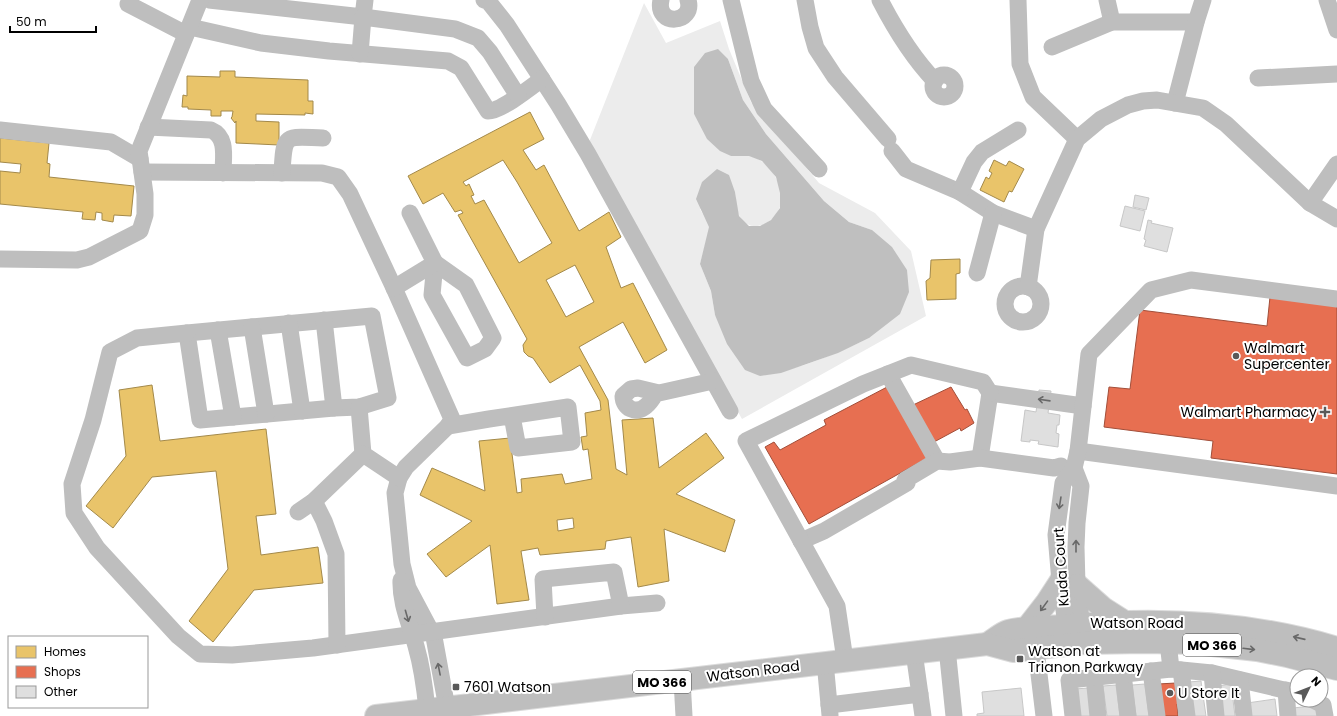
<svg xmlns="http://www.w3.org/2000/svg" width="1337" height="716" font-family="Poppins,sans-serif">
  <rect width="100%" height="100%" fill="#fff"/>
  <path fill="#ececec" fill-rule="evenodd" d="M644,3l22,40 54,-22 9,28 22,53 68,81 56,30 36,38 15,65 -184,103 -154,-274zM728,59l15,41 23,34 58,67 25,21 23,8 -3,108c-34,16 -71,32 -109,38l-45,-61 -4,-24 -11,-27 10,-37 -10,-18 35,-17c1,7 1,19 5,25 9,14 26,11 35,-2 2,-3 4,-5 5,-8 5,-21 -9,-46 -30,-51 -6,-1 -13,0 -19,0l-37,-42 1,-27z"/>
  <polygon fill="#bfbfbf" points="718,49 728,59 743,100 766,134 824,201 849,222 872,230 892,247 907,270 909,292 900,314 869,338 838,353 781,373 760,376 745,370 727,344 715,315 711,291 700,264 709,227 696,199 702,182 717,169 729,175 735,192 739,216 749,226 760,226 771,220 780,208 780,193 776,177 762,161 749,156 731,156 720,151 707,139 694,114 694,67 705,53"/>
  <g fill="#e9c46a" stroke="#a3894a" fill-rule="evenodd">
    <polygon points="220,71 235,71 235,77 308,80 308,101 313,101 313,114 305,113 305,115 256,114 256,121 279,122 279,145 236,143 236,121 235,123 231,118 232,117 233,111 221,111 221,116 211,116 211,110 188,109 188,107 182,107 183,95 187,96 187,76 220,77"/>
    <path d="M530,112l14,27 -21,11 13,20 8,-5 35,66 30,-19 12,25 -15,10 15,41 12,-5 34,67 -22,13 -22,-41 -44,25 29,53 8,69 11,6 -5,-55 31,-2 6,50 47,-35 18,25 -48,36 59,26 -10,32 -61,-23 5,52 -31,6 -7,-50 -25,4 -1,8 -65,6 -2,-7 -17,3 8,49 -32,4 -7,-59 -44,32 -19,-23 45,-33 -52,-26 12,-27 53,23 -6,-50 31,-3 7,55 5,-1 -1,-13 41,-5 3,10 27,-5 -4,-30 -5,1 -2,-13 6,-1 -2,-23 16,-3 -1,-9 -20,-36 -30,18 -17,-25 -5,-2 -4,-4 -1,-7 4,-6 -69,-124 5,-2 -2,-3 -6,2 -12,-19 -20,11 -15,-28zM503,160l14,22 35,61 -33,20 -35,-63 -9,4 -4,-8 3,-1 -5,-11 -3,2 -3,-4zM575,265l19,37 -28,15 -20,-37zM573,518l1,10 -16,3 -1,-11z"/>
    <polygon points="0,138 49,143 47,163 50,164 49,177 134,186 131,216 114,215 113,222 102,220 102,213 96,212 95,220 82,219 83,212 0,204 0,171 20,173 21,164 0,162"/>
    <polygon points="994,160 1006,166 1009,161 1024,169 1012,192 1009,191 1004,202 980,190 986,177 989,179 992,173 989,171"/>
    <polygon points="960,259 960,273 956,274 956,299 927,300 926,281 930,278 931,260"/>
    <polygon points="152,385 160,441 266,429 276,514 256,516 261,555 318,547 323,583 254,590 213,642 189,621 228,569 216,471 152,477 113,528 86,506 126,456 119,390"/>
  </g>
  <g fill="#e76f51" stroke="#a24e39">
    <polygon points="1270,297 1337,305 1337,474 1211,458 1213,441 1104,427 1109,387 1130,389 1140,310 1267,326"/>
    <polygon points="889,386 929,457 809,524 765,447 774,442 780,450 826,425 824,420"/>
    <polygon points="951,387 965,410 967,409 974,423 961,431 960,428 934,442 913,405"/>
    <polygon points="1176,683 1179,704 1177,704 1178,716 1164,716 1158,684"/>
  </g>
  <g fill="#dfdfdf" stroke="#c7c7c7">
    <polygon points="1135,195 1149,198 1146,210 1133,207"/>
    <polygon points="1125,206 1145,211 1140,231 1120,226"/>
    <polygon points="1148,220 1152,221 1151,223 1173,228 1167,252 1144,246 1146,240 1144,239"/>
    <polygon points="1039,390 1051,391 1048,413 1060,415 1059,425 1057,425 1056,433 1059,434 1058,447 1038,444 1039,441 1030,440 1030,442 1021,441 1025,410 1036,412"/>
    <polygon points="1201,681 1206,716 1193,716 1189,682"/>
    <polygon points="1145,684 1149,716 1136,716 1132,685"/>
    <polygon points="1231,684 1235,716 1222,716 1218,686"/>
    <polygon points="1116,685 1120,716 1107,716 1103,686"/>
    <polygon points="1021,688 1024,716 977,716 977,714 984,713 982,692"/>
    <polygon points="1088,688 1092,716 1079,716 1075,689"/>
    <polygon points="1275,699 1277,716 1249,716 1247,703"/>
    <polygon points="1321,705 1322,716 1294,716 1293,708"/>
  </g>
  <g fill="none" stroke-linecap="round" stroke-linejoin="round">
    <defs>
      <g id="major">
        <polyline points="1077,585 1103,608 1125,622"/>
        <polyline points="1026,629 1047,602 1060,582"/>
        <path d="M987,644c7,-4 14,-11 21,-13 14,-4 40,-4 55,-5 91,-9 185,-5 274,22"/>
        <polyline points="376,716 987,644 1013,651 1084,643 1145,642 1194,643 1257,650 1287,656 1337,669"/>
      </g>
    </defs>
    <use href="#major" stroke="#dbdbdb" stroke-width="24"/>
    <g stroke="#bebebe" stroke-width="17">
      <polyline points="130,0 128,4 186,34"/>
      <polyline points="209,0 363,17 365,0"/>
      <polyline points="484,0 488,1 507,25 558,104 588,154 730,411"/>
      <path d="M661,0c-6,27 34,24 27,0"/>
      <polyline points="731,0 751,81 764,109 819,169"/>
      <polyline points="805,0 810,27 816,48 835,77 888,139"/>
      <path d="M880,0c15,29 32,57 55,81"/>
      <polyline points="1018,0 1020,64 1033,97 1077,139"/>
      <polyline points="1107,0 1112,22"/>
      <polyline points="1327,0 1337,30"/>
      <path d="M190,27l71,16 68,8 119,10 13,7 27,43c13,0 42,-23 54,-32"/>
      <polyline points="1052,47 1112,22 1196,22"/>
      <polyline points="360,54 363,17 455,29 478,38 490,52 518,96"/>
      <circle cx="944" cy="86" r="11"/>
      <polyline points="1258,78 1337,74"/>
      <polyline points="1175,103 1196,22 1203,0"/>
      <path d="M148,127l63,3c17,7 12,28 12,43"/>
      <polyline points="0,130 111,142 140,159"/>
      <polyline points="892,151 906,169 960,192 993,213 1036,229"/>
      <polyline points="142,172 322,173 338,177 350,194 394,288 452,419 448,426 406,467 399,478 395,493 402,564 408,588 434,637 447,708"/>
      <path d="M282,173c2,-41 3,-36 41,-35"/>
      <polyline points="960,192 974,162 982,152 1018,130"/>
      <polyline points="1310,203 1337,164"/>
      <polyline points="0,259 77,260 89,257 140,231 145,215 145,194 139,151 200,0"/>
      <polygon points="435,263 466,285 493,338 485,349 467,358 432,295"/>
      <polyline points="977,273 993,213"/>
      <circle cx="1023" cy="304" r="18"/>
      <polyline points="1028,287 1036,229 1077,139 1101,119 1128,105 1143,101 1157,100 1203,108 1226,124 1310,203 1337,219"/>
      <polyline points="394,288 435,263 410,213"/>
      <polygon points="372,316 388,398 359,407 334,408 200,420 187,333"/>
      <polyline points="324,320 334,408"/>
      <polyline points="289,323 302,411"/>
      <polyline points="252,327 266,414"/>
      <polyline points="218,330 233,417"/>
      <polyline points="187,333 137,338 110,352 93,420 72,484 74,513 97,548 178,636 200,654 232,655 313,648 621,606 657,603"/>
      <polyline points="888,374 937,461"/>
      <path d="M656,393c-3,5 -6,10 -10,13 -10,9 -23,2 -23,-10l8,-7 7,-1 21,5 54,-12"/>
      <polyline points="359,407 363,454 399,478"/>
      <polyline points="448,426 489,419 568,407 572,442 518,448 512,416"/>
      <polyline points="1078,451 1337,486"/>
      <polyline points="980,458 990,393 1083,406"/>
      <polyline points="1074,468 1081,486 1077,523 1076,547 1077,585 1083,636"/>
      <polyline points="314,501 324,521 336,554 337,645"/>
      <polyline points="298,512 314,501 363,454"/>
      <polyline points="801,541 824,531 907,483 905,480 937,461 950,462 980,458 1054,468 1061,466"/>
      <path d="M401,580c-1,23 9,44 15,66 6,21 9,43 11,64"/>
      <polyline points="545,617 543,579 614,572 621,606"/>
      <polyline points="1068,638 1060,582 1056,535 1063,483 1074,468 1078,451 1089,354 1151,290 1191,280 1337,299"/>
      <polyline points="947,648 954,716"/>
      <polyline points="1036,649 1044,716"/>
      <polyline points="914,652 923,716"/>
      <polyline points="845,660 837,606 746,441 863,384 911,365 983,382 990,393"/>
      <polyline points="825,662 830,715"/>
      <polyline points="1171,669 1212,673 1297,693"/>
      <polyline points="1181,670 1187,716"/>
      <polyline points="1151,671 1157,716"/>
      <polyline points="1212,673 1216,716"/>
      <polyline points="1123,674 1128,716"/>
      <polyline points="1094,677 1098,716"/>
      <polyline points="682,680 684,716"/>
      <polyline points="1240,680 1244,716"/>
      <polyline points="1286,690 1288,716"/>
      <polyline points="1313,700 1323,705 1325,716"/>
      <polyline points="829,705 920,694"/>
      <polyline points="1073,716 1069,680 1171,669 1168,642"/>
    </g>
    <use href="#major" stroke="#bebebe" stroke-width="22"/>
  </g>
  <defs><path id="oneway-shaft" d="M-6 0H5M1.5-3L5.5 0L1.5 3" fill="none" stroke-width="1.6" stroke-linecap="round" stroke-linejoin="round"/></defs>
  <g stroke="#686868">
    <use href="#oneway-shaft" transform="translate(1044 400) rotate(-172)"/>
    <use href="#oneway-shaft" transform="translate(1060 503) rotate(99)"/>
    <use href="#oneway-shaft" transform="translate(1076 546) rotate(-90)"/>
    <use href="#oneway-shaft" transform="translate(1044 606) rotate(126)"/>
    <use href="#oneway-shaft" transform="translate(407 616) rotate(74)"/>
    <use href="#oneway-shaft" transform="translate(1299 638) rotate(-167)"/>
    <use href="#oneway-shaft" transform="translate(1249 649) rotate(7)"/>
    <use href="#oneway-shaft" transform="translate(439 669) rotate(-101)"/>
  </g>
  <g fill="#595959" stroke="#fff" stroke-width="1.5">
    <circle cx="1236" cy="356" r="4"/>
    <path d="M1323 406h4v4h4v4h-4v4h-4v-4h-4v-4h4z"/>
    <rect x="1016" y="655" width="8" height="8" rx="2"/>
    <rect x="452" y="683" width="8" height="8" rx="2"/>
    <circle cx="1170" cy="693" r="4"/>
  </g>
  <g text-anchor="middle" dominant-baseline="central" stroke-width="4" stroke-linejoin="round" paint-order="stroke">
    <g fill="#fff" stroke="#4c4c4c" stroke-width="1">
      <rect x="1183" y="634" width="58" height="22" rx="3"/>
      <rect x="633" y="671" width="58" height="22" rx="3"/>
    </g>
    <g font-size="13" font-weight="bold" fill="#000">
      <text x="1212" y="645">MO 366</text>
      <text x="662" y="682">MO 366</text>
    </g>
    <g font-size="14" fill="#000" stroke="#fff" text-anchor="start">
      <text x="1244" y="348">Walmart<tspan x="1244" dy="16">Supercenter</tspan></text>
      <text x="1317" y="412" text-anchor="end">Walmart Pharmacy</text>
      <text x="1028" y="651">Watson at<tspan x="1028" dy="16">Trianon Parkway</tspan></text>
      <text x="464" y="687">7601 Watson</text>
      <text x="1178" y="693">U Store It</text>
    </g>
    <g font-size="14" fill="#000" stroke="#fff">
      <text transform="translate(1061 567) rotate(-94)">Kuda Court</text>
      <text x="1137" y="623">Watson Road</text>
      <text transform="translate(753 671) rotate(-7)">Watson Road</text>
    </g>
  </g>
  <rect x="8" y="636" width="140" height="72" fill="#ffffff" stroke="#999999"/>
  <rect x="16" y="646" width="20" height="12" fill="#e9c46a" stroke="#999999"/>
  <text x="44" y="656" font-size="12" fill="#000000">Homes</text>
  <rect x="16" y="666" width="20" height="12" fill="#e76f51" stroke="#999999"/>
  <text x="44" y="676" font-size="12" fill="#000000">Shops</text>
  <rect x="16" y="686" width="20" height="12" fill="#dfdfdf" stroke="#999999"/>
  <text x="44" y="696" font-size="12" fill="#000000">Other</text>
  <g transform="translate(1309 688) rotate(47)"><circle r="19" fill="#ffffff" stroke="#999999"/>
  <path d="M0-3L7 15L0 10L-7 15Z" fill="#595959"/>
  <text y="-6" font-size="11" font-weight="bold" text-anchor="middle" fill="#000000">N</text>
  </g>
  <path d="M10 26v6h86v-6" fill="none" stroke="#000000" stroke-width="2"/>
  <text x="16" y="26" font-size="12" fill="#000000" stroke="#ffffff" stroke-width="3" paint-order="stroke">50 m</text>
</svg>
